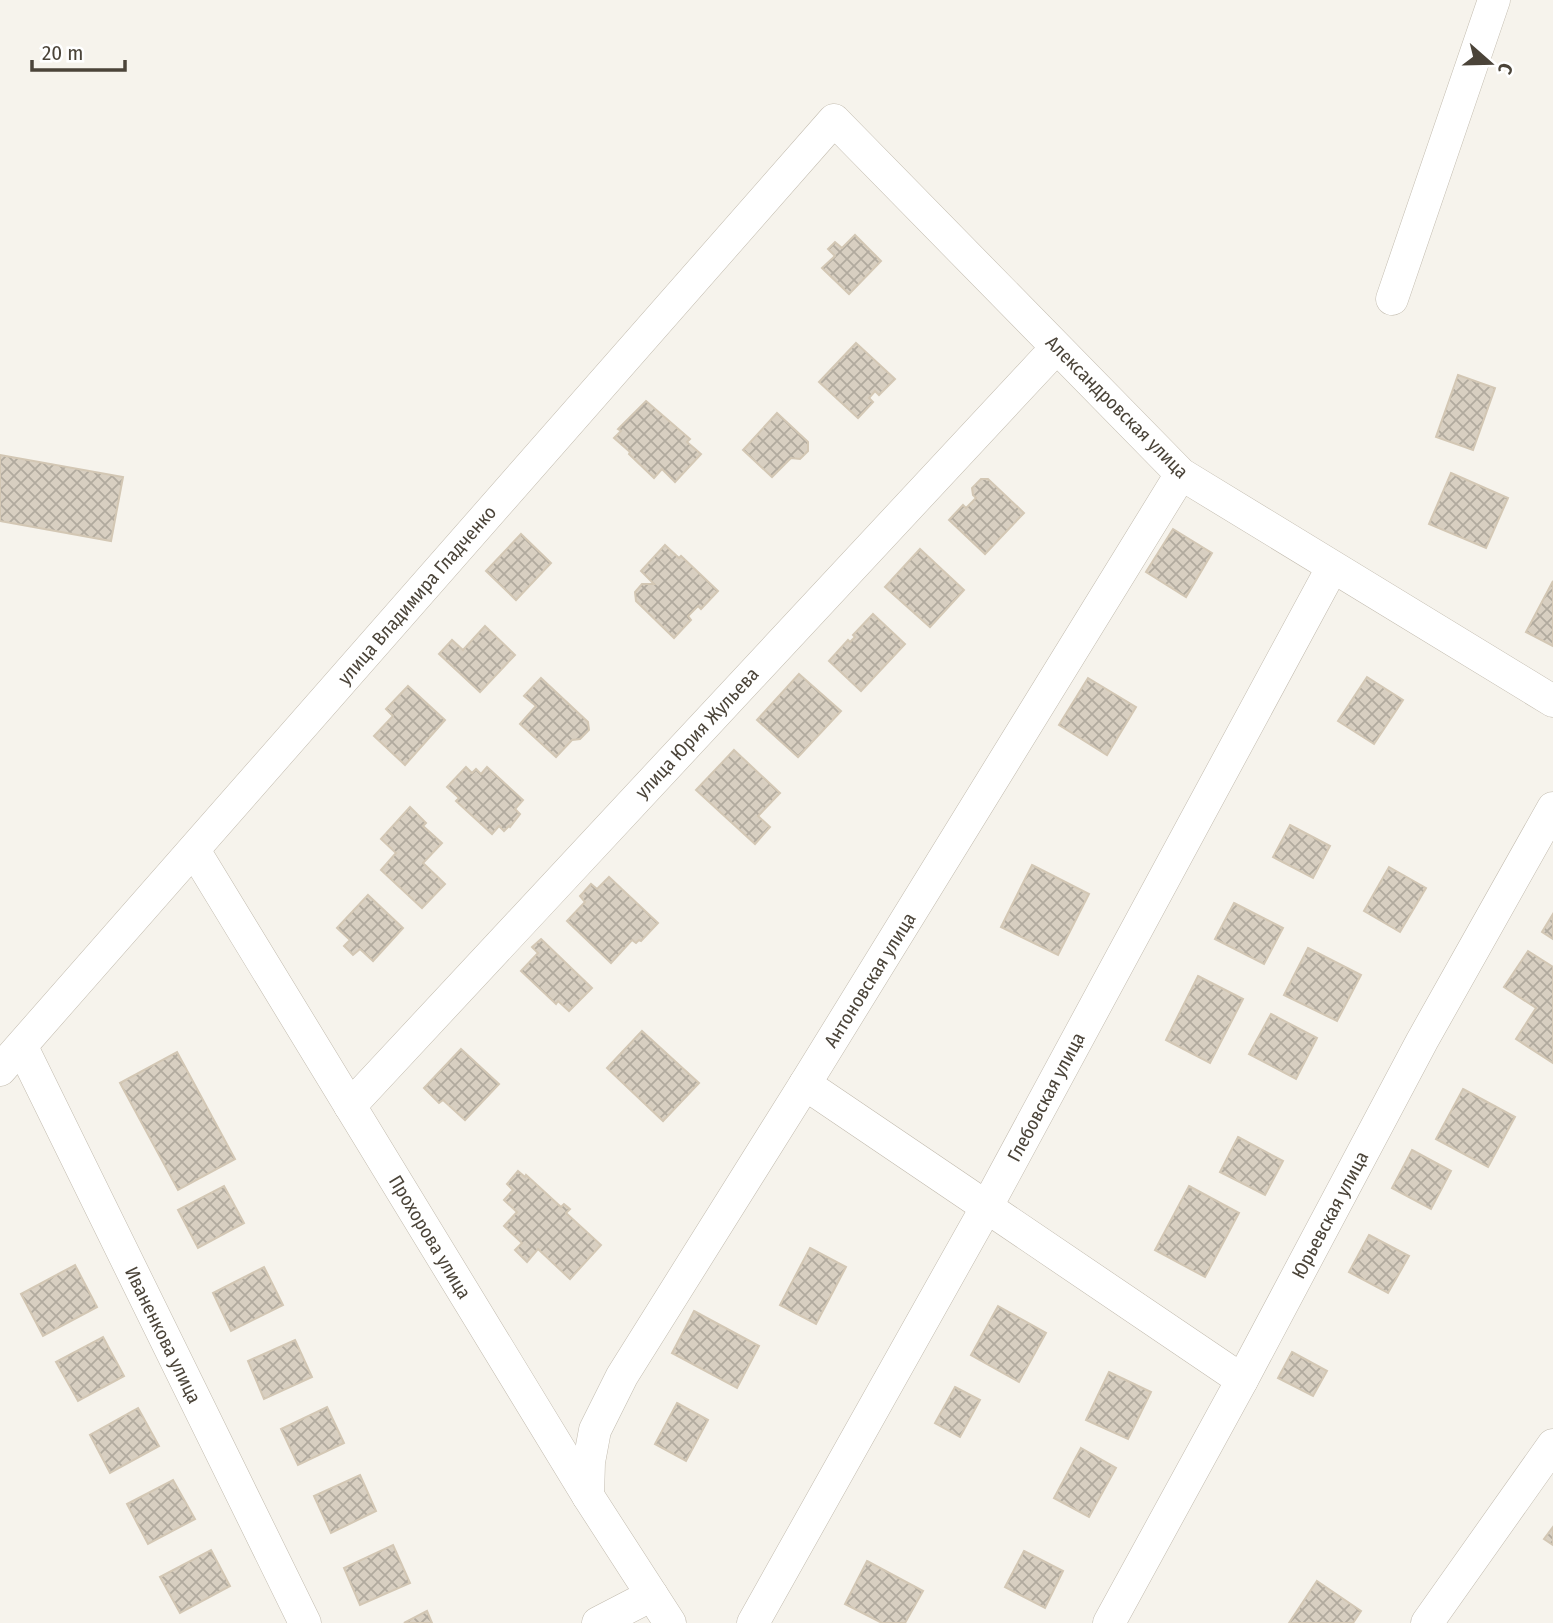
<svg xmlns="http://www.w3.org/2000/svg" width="1553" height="1623" font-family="'Fira Sans Condensed',sans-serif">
  <defs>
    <pattern id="building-cross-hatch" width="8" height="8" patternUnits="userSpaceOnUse" patternTransform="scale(1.75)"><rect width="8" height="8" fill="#d8cfc1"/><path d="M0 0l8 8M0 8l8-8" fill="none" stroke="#b1aa9e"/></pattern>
  </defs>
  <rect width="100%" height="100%" fill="#f6f3ec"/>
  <g fill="url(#building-cross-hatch)" stroke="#d3c7b4" stroke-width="2">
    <polygon points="855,235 881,261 849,294 822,268 835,256 828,249 835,242 842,248"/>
    <polygon points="856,343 895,379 879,395 875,391 869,398 873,402 858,418 819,382"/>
    <polygon points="1458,375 1495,388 1473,450 1436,437"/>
    <polygon points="646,401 690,439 687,442 701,454 675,482 662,469 654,478 629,454 630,452 614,438 621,431 618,429"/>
    <polygon points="777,413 808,442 808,451 800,459 791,458 772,477 743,450"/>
    <polygon points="0,455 123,477 111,541 0,521"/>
    <polygon points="1451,473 1508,498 1486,548 1429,524"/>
    <polygon points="981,479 988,479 1024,513 985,554 949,520 963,505 966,508 976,498 973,495 972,488"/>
    <polygon points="1173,529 1212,553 1186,597 1146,572"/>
    <polygon points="521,534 551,563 516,600 486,571"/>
    <polygon points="665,545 679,558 681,556 718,591 701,609 698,606 688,616 691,620 674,638 636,601 635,592 642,584 654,584 641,571"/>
    <polygon points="920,549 964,590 930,627 885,587"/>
    <polygon points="1553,581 1553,646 1526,632"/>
    <polygon points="873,614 905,644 861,691 829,661 848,640 850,642 855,637 853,635"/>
    <polygon points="485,626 515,655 480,692 439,654 452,640 463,650"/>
    <polygon points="799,674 841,711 798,757 757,720"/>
    <polygon points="1367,677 1403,700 1374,744 1338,721"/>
    <polygon points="541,678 588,722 589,730 580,739 572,740 556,757 520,724 536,706 524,696"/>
    <polygon points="1088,678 1136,707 1107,755 1059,725"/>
    <polygon points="408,686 445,720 405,765 374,736 393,716 386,709"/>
    <polygon points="734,750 780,793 758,816 770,827 755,844 696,790"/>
    <polygon points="466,767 472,773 476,769 481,774 487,767 523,800 515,809 520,814 510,827 509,826 504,831 499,826 492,834 456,801 459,798 447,787"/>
    <polygon points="410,807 426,823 423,826 442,843 423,863 445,884 422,908 381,870 396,853 381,839"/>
    <polygon points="1290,825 1330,846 1313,878 1273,857"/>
    <polygon points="1032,865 1089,894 1058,955 1001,927"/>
    <polygon points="1389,867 1426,888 1400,932 1364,911"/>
    <polygon points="609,877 658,923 641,941 639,940 636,943 632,940 611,963 567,921 585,902 580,896 591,884 597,889"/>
    <polygon points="368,895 403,928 373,961 360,949 353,955 344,946 350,940 337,928"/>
    <polygon points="1234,903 1283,928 1264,964 1215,939"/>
    <polygon points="1553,914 1553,939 1542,932"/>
    <polygon points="541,939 592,988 569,1011 558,1001 556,1004 521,971 538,953 532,947"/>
    <polygon points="1308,948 1361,975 1337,1021 1284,995"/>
    <polygon points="1528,951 1553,967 1553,1063 1516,1039 1536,1008 1504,987"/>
    <polygon points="1198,976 1243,999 1210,1063 1166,1040"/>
    <polygon points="1271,1014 1317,1038 1296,1079 1249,1054"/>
    <polygon points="642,1031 699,1083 663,1121 607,1068"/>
    <polygon points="461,1049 499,1084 465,1120 443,1100 439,1103 424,1088"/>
    <polygon points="177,1052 235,1159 178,1190 120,1083"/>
    <polygon points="1463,1089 1515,1117 1488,1167 1436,1139"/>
    <polygon points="1238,1137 1283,1161 1265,1195 1220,1172"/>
    <polygon points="1412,1150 1451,1171 1431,1209 1392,1188"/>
    <polygon points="518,1171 525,1177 526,1175 561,1207 564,1204 570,1209 566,1213 601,1245 570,1279 538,1249 527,1262 515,1250 522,1243 504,1226 517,1212 504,1200 513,1190 507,1184"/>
    <polygon points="224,1186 244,1223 198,1248 178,1210"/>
    <polygon points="1189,1186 1239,1213 1205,1277 1155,1250"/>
    <polygon points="1369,1235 1409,1256 1388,1293 1349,1272"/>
    <polygon points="810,1248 846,1267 816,1324 780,1305"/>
    <polygon points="75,1265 97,1307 43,1336 21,1294"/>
    <polygon points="264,1267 283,1305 231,1331 213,1293"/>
    <polygon points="998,1306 1046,1333 1019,1382 971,1355"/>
    <polygon points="694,1311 759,1346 737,1388 672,1353"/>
    <polygon points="103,1337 124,1376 78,1401 56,1362"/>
    <polygon points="295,1340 312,1377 264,1399 248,1361"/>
    <polygon points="1292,1352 1327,1371 1313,1396 1278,1378"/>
    <polygon points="1109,1372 1151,1392 1128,1439 1086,1420"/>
    <polygon points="955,1387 980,1400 960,1437 935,1423"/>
    <polygon points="677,1403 708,1420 686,1461 655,1444"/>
    <polygon points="327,1407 344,1443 298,1465 281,1429"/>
    <polygon points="138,1408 159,1446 110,1473 90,1435"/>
    <polygon points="1081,1448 1116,1468 1089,1517 1054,1498"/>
    <polygon points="360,1475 376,1511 331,1533 314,1496"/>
    <polygon points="173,1480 195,1519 148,1544 127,1504"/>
    <polygon points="1553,1527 1553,1545 1544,1539"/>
    <polygon points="393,1545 410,1583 360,1605 344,1568"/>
    <polygon points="211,1550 230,1586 180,1613 160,1577"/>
    <polygon points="1024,1551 1063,1571 1045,1608 1005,1587"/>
    <polygon points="867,1561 923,1591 905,1623 882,1623 845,1604"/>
    <polygon points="1317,1581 1361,1611 1353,1623 1289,1623"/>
    <polygon points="427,1611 432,1623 404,1623"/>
  </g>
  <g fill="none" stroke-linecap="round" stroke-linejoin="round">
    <defs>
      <g id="street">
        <polyline points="1392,299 1494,0"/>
        <polyline points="194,850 588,1496 670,1623"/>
        <polyline points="22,1047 305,1623"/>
        <polyline points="0,1070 834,120 1181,474 1553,701"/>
        <polyline points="805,1084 1242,1380"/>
        <polyline points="350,1106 1045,360"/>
        <polyline points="588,1496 589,1462 595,1430 622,1376 805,1084 1181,474"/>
        <polyline points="598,1623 652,1595"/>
        <polyline points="753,1623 986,1208 1332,568"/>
        <polyline points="1109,1623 1242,1380 1422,1041 1553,808"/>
        <polyline points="1427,1623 1553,1445"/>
      </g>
    </defs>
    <use href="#street" stroke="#c2bbae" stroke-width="33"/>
    <use href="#street" stroke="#fff" stroke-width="32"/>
  </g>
  <g text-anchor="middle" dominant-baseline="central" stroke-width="6" stroke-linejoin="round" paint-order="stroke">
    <g font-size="19" fill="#4b4439" stroke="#fff">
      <text transform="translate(1117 407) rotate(45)">Александровская улица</text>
      <text transform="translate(417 595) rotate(-49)">улица Владимира Гладченко</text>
      <text transform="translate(697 733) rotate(-47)">улица Юрия Жульева</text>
      <text transform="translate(870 980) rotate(-58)">Антоновская улица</text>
      <text transform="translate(1046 1097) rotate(-62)">Глебовская улица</text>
      <text transform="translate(1330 1215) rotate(-62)">Юрьевская улица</text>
      <text transform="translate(430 1237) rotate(59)">Прохорова улица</text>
      <text transform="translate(163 1335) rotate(64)">Иваненкова улица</text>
    </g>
  </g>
  <g transform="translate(1490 63) rotate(110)" stroke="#ffffff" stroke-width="5" paint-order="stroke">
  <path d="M0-5L12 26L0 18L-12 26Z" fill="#4b4439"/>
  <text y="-10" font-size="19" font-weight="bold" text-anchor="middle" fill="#4b4439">С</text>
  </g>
  <path d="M32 60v10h93v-10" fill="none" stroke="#4b4439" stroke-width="3.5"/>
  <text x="42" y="60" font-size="21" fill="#4b4439" stroke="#ffffff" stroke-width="5" paint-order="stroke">20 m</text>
</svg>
